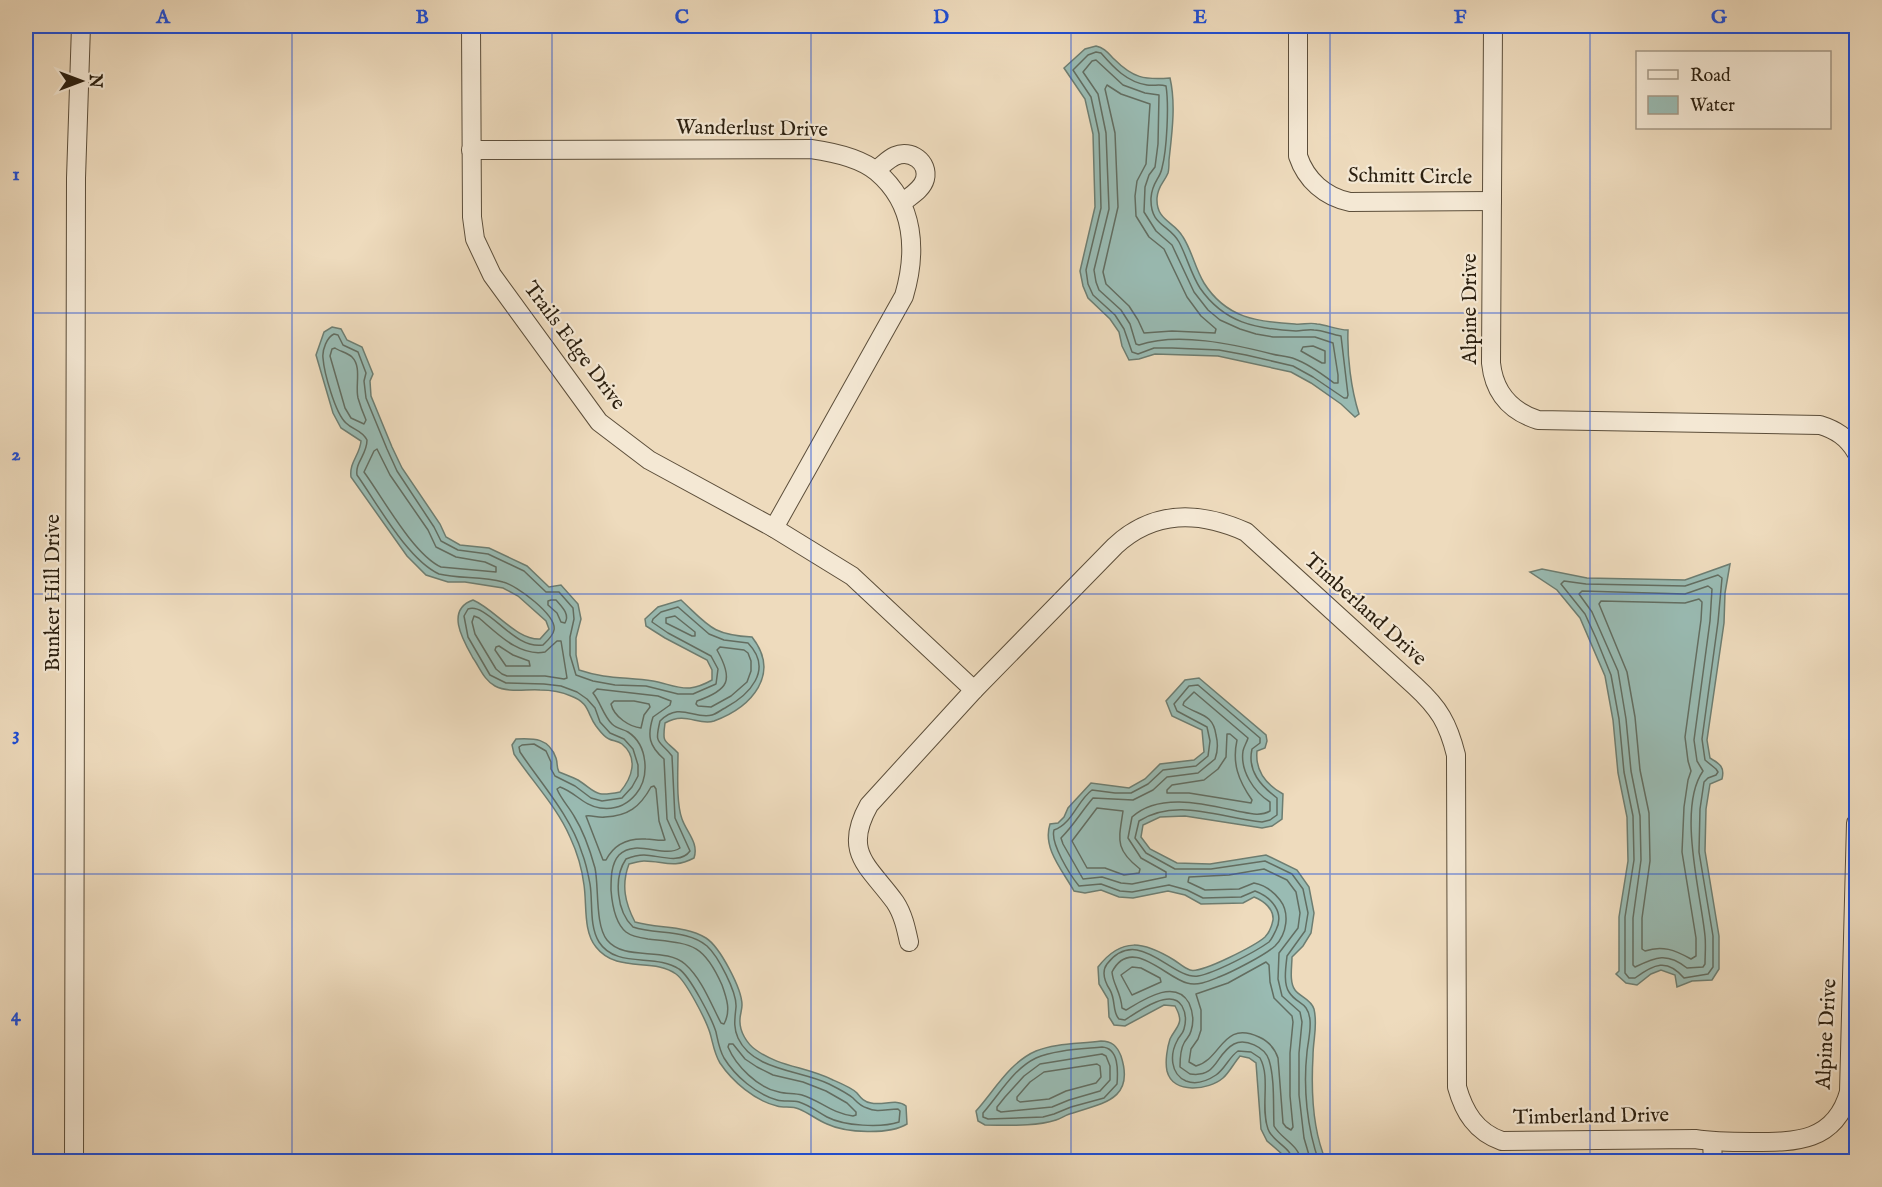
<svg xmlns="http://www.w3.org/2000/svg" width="1882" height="1187" font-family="'IM FELL English',serif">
  <rect width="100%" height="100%" fill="#eedbbd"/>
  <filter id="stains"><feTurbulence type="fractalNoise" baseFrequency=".00333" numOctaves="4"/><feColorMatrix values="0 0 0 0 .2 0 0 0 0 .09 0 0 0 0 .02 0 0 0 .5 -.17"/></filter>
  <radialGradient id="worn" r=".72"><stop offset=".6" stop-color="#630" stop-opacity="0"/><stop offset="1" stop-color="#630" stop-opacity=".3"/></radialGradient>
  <g fill="#99bbb3" stroke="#6d7d71" stroke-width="1.5">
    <path d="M1096,46c9,2 12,7 18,13 19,19 30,21 56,19 6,26 2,55 -1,82 0,3 0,10 -1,13 -4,10 -10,12 -11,25 -1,23 17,23 26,39 9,14 12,31 21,46 22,35 53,39 91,41 7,1 15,-2 22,0 11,1 19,6 31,6 -1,26 3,59 11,84l-4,3 -14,-13 -30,-21 -20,-11 -73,-16 -63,-2 -16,5 -10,1 -7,-14 -3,-14 -9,-13 -22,-21 -5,-12 -3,-15 15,-64 -2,-73 -8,-35 -21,-31 21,-19z"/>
    <path d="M332,327l9,2 6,11 15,7 11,27 -3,7 1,15 21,51 10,21 38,56 6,13 14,8 29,3 38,18 22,21 12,-2 17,19 3,15 -5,19v17l3,15c26,9 48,7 74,11 13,2 24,8 37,7 8,-1 15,-4 22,-8v-10l-5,-10 -42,-22 -19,-12 -1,-7 13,-12 23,-7c28,26 31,35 71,37 29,37 0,70 -38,84 -16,5 -28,-10 -49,2 -3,22 0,16 13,30 0,18 -2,50 4,66 5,14 17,24 12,39 -21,11 -30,3 -50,3 -5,0 -10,2 -15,3 -8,21 -4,39 6,58 24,7 49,3 71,16 14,9 36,51 36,67 0,5 -2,10 -2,14 -1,12 7,25 16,31 23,17 52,17 77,30 7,3 19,8 24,13 4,5 7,9 14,10 12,3 26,-5 35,3l1,18c-18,11 -61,9 -80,0 -10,-4 -18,-11 -28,-15 -7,-3 -15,-1 -22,-3 -22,-5 -45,-25 -57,-43 -6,-10 -7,-20 -10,-30 -4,-13 -24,-52 -34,-59 -23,-17 -59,0 -80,-27 -13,-16 -9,-42 -12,-62 -2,-16 -7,-33 -14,-48 -13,-30 -38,-56 -56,-83l-2,-9 4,-6c18,-1 33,-1 40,19 2,6 0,8 3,14 7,3 13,5 19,8 20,13 16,17 42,12 12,-14 19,-34 2,-48 -4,-3 -9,-3 -13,-5 -5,-2 -9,-8 -13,-13 -9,-12 -6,-23 -25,-30 -9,-4 -20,-6 -31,-6 -14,-1 -32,3 -45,-4 -11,-6 -15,-18 -22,-28 -10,-18 -28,-48 0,-58 23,10 43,40 67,39l9,-10 -3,-8 -28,-25 -15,-8 -38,-6h-17l-22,-7 -19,-19 -56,-79c-2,-15 9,-22 10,-36l-20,-13 -8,-15 -17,-58 8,-23z"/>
    <path d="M1730,564l-5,29 -1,30 -17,117 3,18c10,6 15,9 12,21l-12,5 -4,25 -1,42 14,85v33l-7,11 -20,1 -15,6 -2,-12 -14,-5 -10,4 -14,11 -11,-2 -10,-9 3,-3v-54l9,-56 -1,-44 -9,-44 -5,-53 -8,-44 -25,-58 -23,-28 -27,-18 12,-3 45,9 98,2z"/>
    <path d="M1199,678l67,57 1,6 -2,7 -8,3c-2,20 10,34 26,43l-1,25 -10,7 -10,2 -77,-12 -25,1 -17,8 -2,12 9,12 27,14 33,1 56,-9 31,15 12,17 5,26 -3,20 -8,13 -11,11c0,9 -3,25 3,33 5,7 16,9 19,19 4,17 -1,30 -1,47 -2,35 -1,73 13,105h-36l-23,-20 -6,-12 -5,-66 -7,-5 -9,-2c-6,7 -11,17 -17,22 -14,12 -50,17 -56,-7 -2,-9 0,-23 3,-32 7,-14 15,-15 5,-33l-11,-1 -39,21 -11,-1 -5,-8 -1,-18 -9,-15 -1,-17c24,-31 46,-25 76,-7 5,3 10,8 16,10 11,4 66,-25 75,-33 4,-4 7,-12 8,-17 1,-11 -9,-19 -19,-23l-11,6 -42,1 -16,-9 -17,-4 -35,7 -14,-1 -18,-7 -16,3 -11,-2c-11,-20 -32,-43 -24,-67l8,-1 6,-6 4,-9 23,-25 38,5 16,-9 15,-15 34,-4 10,-8 -2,-22 -30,-14 -6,-15 19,-21z"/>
    <path d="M1101,1041c11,0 16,5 20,15 14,43 -17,47 -48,57 -6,1 -11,5 -17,7 -22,7 -48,5 -71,5l-7,-4 -2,-10c18,-20 34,-49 60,-60 19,-8 44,-7 65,-10z"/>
  </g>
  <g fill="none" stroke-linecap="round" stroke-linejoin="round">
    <g stroke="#626d61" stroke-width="1.5">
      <path d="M1096,52l5,1c13,15 26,29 46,32 7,1 13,-1 19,1 3,19 1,63 -4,82 -2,11 -10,14 -11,30 -1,28 18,26 28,44 8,15 12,32 21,46 24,35 56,41 96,43 6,0 12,-2 18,-1 9,0 18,5 27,6l7,59 -1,3h-3l-31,-21 -20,-11 -47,-11 -27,-5 -47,-2h-18l-16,6 -6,-2 -8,-23 -9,-14 -22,-20 -5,-11 -2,-14 15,-62 -2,-74 -8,-37 -18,-27 15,-15z"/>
      <path d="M1096,60l27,25 22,8 14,2 -1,49 -3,23 -6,8 -4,12 -1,25 12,19 16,14 22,47 14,18 12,10 20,9 16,5 17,3h42l18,6 5,32v8h-4c-12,-9 -25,-19 -39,-24 -8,-3 -16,-3 -23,-5 -39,-10 -94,-22 -133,-9l-3,-1 -6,-20 -9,-14 -22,-20 -3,-8 -2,-12 15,-61 -3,-76 -8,-39 -15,-22 9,-11z"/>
      <polygon points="1107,85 1121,94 1150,104 1146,164 1137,181 1135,196 1136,216 1149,237 1164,249 1187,297 1201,316 1216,329 1215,333 1172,331 1144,333 1138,320 1129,306 1106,284 1103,272 1118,207 1115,133 1105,89"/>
      <path d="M334,334l4,1 5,10 15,7 8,21 -2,8 2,17 21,51 10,22 37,56 7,14 17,9 30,4 36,17 22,21h13l14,16 1,11 -4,18v18l6,20 17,6 22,4 31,1 32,8h15l23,-10 2,-15 -7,-13 -43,-23 -16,-11 1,-3 8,-7 17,-5 31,27 15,6 24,3c26,27 1,52 -23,65 -4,2 -9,6 -13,7 -18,5 -32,-14 -52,6 -6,25 -1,18 12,35l3,62 15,33c-10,14 -32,4 -46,4 -6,0 -13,2 -18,4 -13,19 -9,53 7,68 23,8 54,2 74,19 11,10 30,46 29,61 -1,11 -3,20 2,31 15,33 63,32 91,46 6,3 18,9 24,14 4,4 7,8 14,10 10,5 20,1 31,1l2,2 -1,11c-18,6 -55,4 -72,-5 -9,-5 -18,-12 -28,-15 -7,-2 -15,0 -22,-2 -21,-6 -42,-24 -53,-42 -5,-9 -6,-17 -8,-26 -4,-13 -26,-56 -37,-63 -23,-16 -63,0 -80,-27 -10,-16 -6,-40 -9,-58 -2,-11 -4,-21 -8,-31 -12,-38 -40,-68 -62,-101l-1,-5 3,-2 12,-1 12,7 5,11v7l4,7 20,10 16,12 11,3 20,-3 10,-11 6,-11v-11l-5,-16 -9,-10 -14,-6 -10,-11 -5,-14 -8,-9 -10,-7 -16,-6 -17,-2 -38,-1 -16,-8 -22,-38 -4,-21 4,-7c20,-7 45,41 75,36 4,-4 10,-9 11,-15 3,-15 -38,-45 -51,-48 -21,-6 -44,-3 -64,-8 -32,-15 -62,-71 -82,-99 -2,-13 10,-20 10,-35 -5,-10 -14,-10 -21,-17 -11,-10 -22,-51 -23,-65 -1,-8 4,-21 11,-24z"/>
      <polygon points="1313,346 1325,351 1325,363 1322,363 1301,351 1303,347"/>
      <path d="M335,348c4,3 13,5 17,9 10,10 3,28 6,41 2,7 5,15 8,22l-2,4 -13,-6 -6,-10 -15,-52 2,-7z"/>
      <path d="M377,449l13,26 38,55 8,17 20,10 29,5 11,5v5l-55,-5c-28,-13 -58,-69 -77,-95l10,-21z"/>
      <path d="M1718,575l4,3 -4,44 -16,117 3,21 11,9 2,3 -2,3 -8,3 -4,4 -4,27 -1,43 14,84v31l-5,7 -24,4c-17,-20 -30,-14 -49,0h-6l-4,-5v-56l9,-57 -1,-44 -9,-44 -5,-53 -8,-44 -15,-37 -11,-24 -24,-30 3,-3 22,3 99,2z"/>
      <path d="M1708,586l4,3 -2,32 -16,119 3,21 6,10c-26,37 -2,123 2,165 1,9 0,19 0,28l-2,3 -16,1c-20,-16 -31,-11 -52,-1l-2,-2v-47l8,-58 -1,-44 -9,-45 -5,-52 -8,-48 -26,-59 -13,-18 3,-3 103,3z"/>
      <path d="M1699,599l3,3 -1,18 -16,117 3,24 3,10 -3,9 -4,27 -2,45 14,86v18l-5,3c-16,-9 -29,-14 -46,-8l-3,-2v-31l8,-57 -1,-48 -9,-43 -5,-53 -8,-45 -28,-68 2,-3 84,2z"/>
      <path d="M551,600h5c6,7 14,14 9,23l-4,-1 -4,-9 -9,-8v-4z"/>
      <path d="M474,616l5,2c18,15 40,39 66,34l12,-11h4l6,37 -3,1 -19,-3h-38l-5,-2 -6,-5 -21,-35 -3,-12z"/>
      <polygon points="675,616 695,632 695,636 692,636 666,623 666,618"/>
      <polygon points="499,646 513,655 529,661 530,666 506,666 495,650 496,647"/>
      <path d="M720,647l24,3 4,3 3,8v10l-4,11 -16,14 -20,11 -13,-1 -2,-2 1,-3c32,-11 37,-21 20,-51z"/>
      <path d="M597,689l61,7 13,5 -1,4 -17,12c-6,19 -4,29 11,42l3,60 13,29c-16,11 -44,-10 -61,7 -8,9 -8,23 -8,35 1,13 4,33 15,42 5,4 15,6 22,7 43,5 55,3 74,46 5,14 9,26 2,39l-3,-1c-10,-19 -19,-44 -36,-59 -21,-18 -60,-2 -78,-24 -12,-15 -8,-53 -12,-72 -5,-18 -11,-36 -21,-52 -5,-9 -13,-17 -17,-27l3,-2c15,5 24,19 40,21 14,2 27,-3 36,-14 14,-17 12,-49 -8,-62 -5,-3 -11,-3 -16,-8 -9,-9 -11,-21 -19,-31z"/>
      <path d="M1194,692l54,46c-1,4 -4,8 -5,13 -3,20 11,41 27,51v9c-10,6 -22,2 -33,0 -32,-7 -78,-19 -105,6l-4,21 13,20 25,14v5l-34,7 -11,-1 -19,-6 -19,2 -20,-35 -2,-6c13,-13 20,-26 32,-40l40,2 20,-10 14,-13 31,-4 17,-14c3,-8 3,-16 1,-24 -3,-22 -17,-19 -33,-30l1,-3z"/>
      <path d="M614,701h20l15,3 1,3 -6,8 -3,13c-11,-1 -27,-11 -30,-24z"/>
      <path d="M1227,734h3l7,6c-5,23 1,40 15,60l-1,3 -62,-10h-22v-3l5,-5 32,-5 14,-11 8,-12z"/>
      <path d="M654,786l2,3 3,32 6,19c-6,1 -12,-1 -19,-1 -17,-1 -32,5 -40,21h-3l-17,-44c6,-1 12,2 19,1 23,-1 35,-10 46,-30z"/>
      <path d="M1097,808l26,3c-4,28 -9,38 17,58l-1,4 -15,2 -19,-7h-18l-15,-27z"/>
      <path d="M1266,962l3,3 1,17 4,16 18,18 1,6 -3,31v43l3,31 -2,3 -5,-3 -3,-4 -5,-65c-3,-9 -10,-17 -19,-21 -37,-17 -37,22 -63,29l-7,-4 2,-13 7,-10 3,-9v-20l-5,-16 32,-11z"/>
      <polygon points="1132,967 1141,968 1160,978 1161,982 1132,995 1121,975"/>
      <path d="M729,1044h4l12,15 12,8 16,8 30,7 23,9 21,12 9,9v3l-3,1c-22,-3 -32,-15 -51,-21 -8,-2 -16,-1 -23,-3 -21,-4 -43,-26 -51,-45z"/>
      <path d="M1102,1047c17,1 16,24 15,37l-13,14 -33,9 -17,7 -11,3 -55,2 -5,-2v-4c16,-18 30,-44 53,-55 17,-8 46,-9 66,-11z"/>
      <polygon points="1102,1054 1106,1056 1110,1066 1110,1080 1100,1091 1069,1100 1052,1107 1001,1112 997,1110 997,1107 1005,1097 1024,1076 1040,1064"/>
      <polygon points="1097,1064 1100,1066 1101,1077 1096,1083 1066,1091 1049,1099 1020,1102 1017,1100 1017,1097 1030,1082 1044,1072"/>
      <path d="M1293,1162c-1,-15 -21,-20 -25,-33 -8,-22 3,-51 -8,-71l-9,-6 -13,-1c-9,6 -13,18 -22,24 -9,6 -20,10 -30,6 -16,-7 -16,-27 -9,-40 2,-5 6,-7 7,-12 2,-7 2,-16 -2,-23 -11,-19 -45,6 -57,14l-6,-1c-7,-7 -3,-19 -9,-29 -5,-8 -9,-18 -3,-26 31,-40 65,16 91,12 17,-3 57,-24 71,-34 3,-3 5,-8 7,-12 9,-18 -5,-33 -21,-39l-14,6 -38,1 -16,-8 -18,-5 -37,7 -12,-1 -19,-7 -22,2c-9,-11 -29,-43 -25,-56 18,-6 23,-29 38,-40l23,3h16l17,-9 15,-14 33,-4 12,-10 2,-15 -3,-14 -30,-16 -3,-7 15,-18 9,-1 62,53v5l-8,6c-5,22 9,37 25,49v17l-7,5 -8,2c-41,-4 -86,-25 -123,-1l-4,17 11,15 29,16h36l54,-8 27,13 11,15 5,24 -3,18 -18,25c-1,10 -4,27 2,36 8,13 19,9 21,28 1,11 -2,22 -3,32 -4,36 0,76 12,110"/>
      <path d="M1301,1162c-1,-17 -20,-23 -27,-36 -1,-21 1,-46 -5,-66 -4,-13 -24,-22 -35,-16 -19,10 -16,34 -44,30l-10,-7c0,-8 0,-17 4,-24 2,-4 6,-7 7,-12 3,-9 2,-19 -2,-28 -14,-25 -46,-3 -63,7l-4,-2c-1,-16 -9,-23 -10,-36 19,-37 54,6 75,11 11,3 22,-2 32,-6 13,-5 46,-22 56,-31 12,-12 15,-33 5,-46 -7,-9 -15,-15 -26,-17l-15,6 -34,1 -17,-8 1,-5 40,-2 35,-6 23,11 9,12 4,21 -2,15 -19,25 -1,26 4,17 18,16 2,10 -3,31v42l5,43 7,24"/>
    </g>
    <defs>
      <g id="minor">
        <polyline points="471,26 472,217 475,239 492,275 599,422 649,460 774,528 852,576 974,690"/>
        <path d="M1298,26v130c8,24 27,41 52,46l142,-1"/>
        <path d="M1493,26l-2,337c3,29 19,48 47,57l282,5c16,5 27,12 36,27"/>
        <path d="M471,150l340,-1c21,3 50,9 66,23 38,32 40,80 27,124l-130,232"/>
        <path d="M876,170c6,-4 12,-11 19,-14 16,-7 34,6 30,23 -3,11 -15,17 -23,24"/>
        <path d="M909,942c-3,-14 -6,-28 -14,-40 -26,-36 -53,-49 -26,-97l105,-115 141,-144c39,-36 84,-35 131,-14l169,154c24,22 33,37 41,69l1,332c7,25 19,45 45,54l193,-2c19,3 37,3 56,3 43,0 84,1 98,-50l7,-269"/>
        <polyline points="1712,1142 1713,1162"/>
        <polyline points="74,1162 76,178 81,26"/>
      </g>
    </defs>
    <use href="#minor" stroke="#5c4e3a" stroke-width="20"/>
    <use href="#minor" stroke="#f4e8d4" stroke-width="18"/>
  </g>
  <path fill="none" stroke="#1d4ed8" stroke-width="1.5" stroke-opacity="0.55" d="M292,26v1136M552,26v1136M811,26v1136M1071,26v1136M1330,26v1136M1590,26v1136M26,313h1830M26,594h1830M26,874h1830"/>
  <g text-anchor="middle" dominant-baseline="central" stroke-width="4.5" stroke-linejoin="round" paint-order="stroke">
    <g font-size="21" fill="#2b1f0f" stroke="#f4e8d4">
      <text transform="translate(752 129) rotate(1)">Wanderlust Drive</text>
      <text transform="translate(1410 177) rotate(1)">Schmitt Circle</text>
      <text transform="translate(1470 309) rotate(-90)">Alpine Drive</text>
      <text transform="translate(574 346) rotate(53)">Trails Edge Drive</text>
      <text transform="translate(53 593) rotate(-90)">Bunker Hill Drive</text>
      <text transform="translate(1365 610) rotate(42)">Timberland Drive</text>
      <text transform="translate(1827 1034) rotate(-87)">Alpine Drive</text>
      <text transform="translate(1591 1117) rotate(-1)">Timberland Drive</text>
    </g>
  </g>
  <rect width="1882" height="1187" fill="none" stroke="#eedbbd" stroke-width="66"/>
  <rect x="1636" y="51" width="195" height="78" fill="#f4e8d4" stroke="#a49885" stroke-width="1.5"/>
  <rect x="1648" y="70" width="30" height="9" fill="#f4e8d4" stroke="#a49885" stroke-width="1.5"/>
  <text x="1690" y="81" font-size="18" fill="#2b1f0f">Road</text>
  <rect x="1648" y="96" width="30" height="18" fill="#99bbb3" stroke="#a49885" stroke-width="1.5"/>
  <text x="1690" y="111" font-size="18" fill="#2b1f0f">Water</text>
  <g transform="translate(81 81) rotate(90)" stroke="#f4e8d4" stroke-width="4.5" paint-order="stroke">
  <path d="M0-4.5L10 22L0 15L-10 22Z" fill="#2b1f0f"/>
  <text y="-9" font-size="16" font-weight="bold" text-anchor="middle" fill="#2b1f0f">N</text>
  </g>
  <rect x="33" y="33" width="1816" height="1121" fill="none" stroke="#1d4ed8" stroke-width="2"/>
  <g font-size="20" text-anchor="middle" font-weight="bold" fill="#1d4ed8">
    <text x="163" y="23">A</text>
    <text x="422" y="23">B</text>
    <text x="682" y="23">C</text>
    <text x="941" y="23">D</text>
    <text x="1200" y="23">E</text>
    <text x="1460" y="23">F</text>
    <text x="1719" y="23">G</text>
    <text x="16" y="180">1</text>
    <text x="16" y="460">2</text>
    <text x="16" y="740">3</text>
    <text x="16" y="1021">4</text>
  </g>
  <rect width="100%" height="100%" filter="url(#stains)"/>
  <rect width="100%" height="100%" fill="url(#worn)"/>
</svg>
